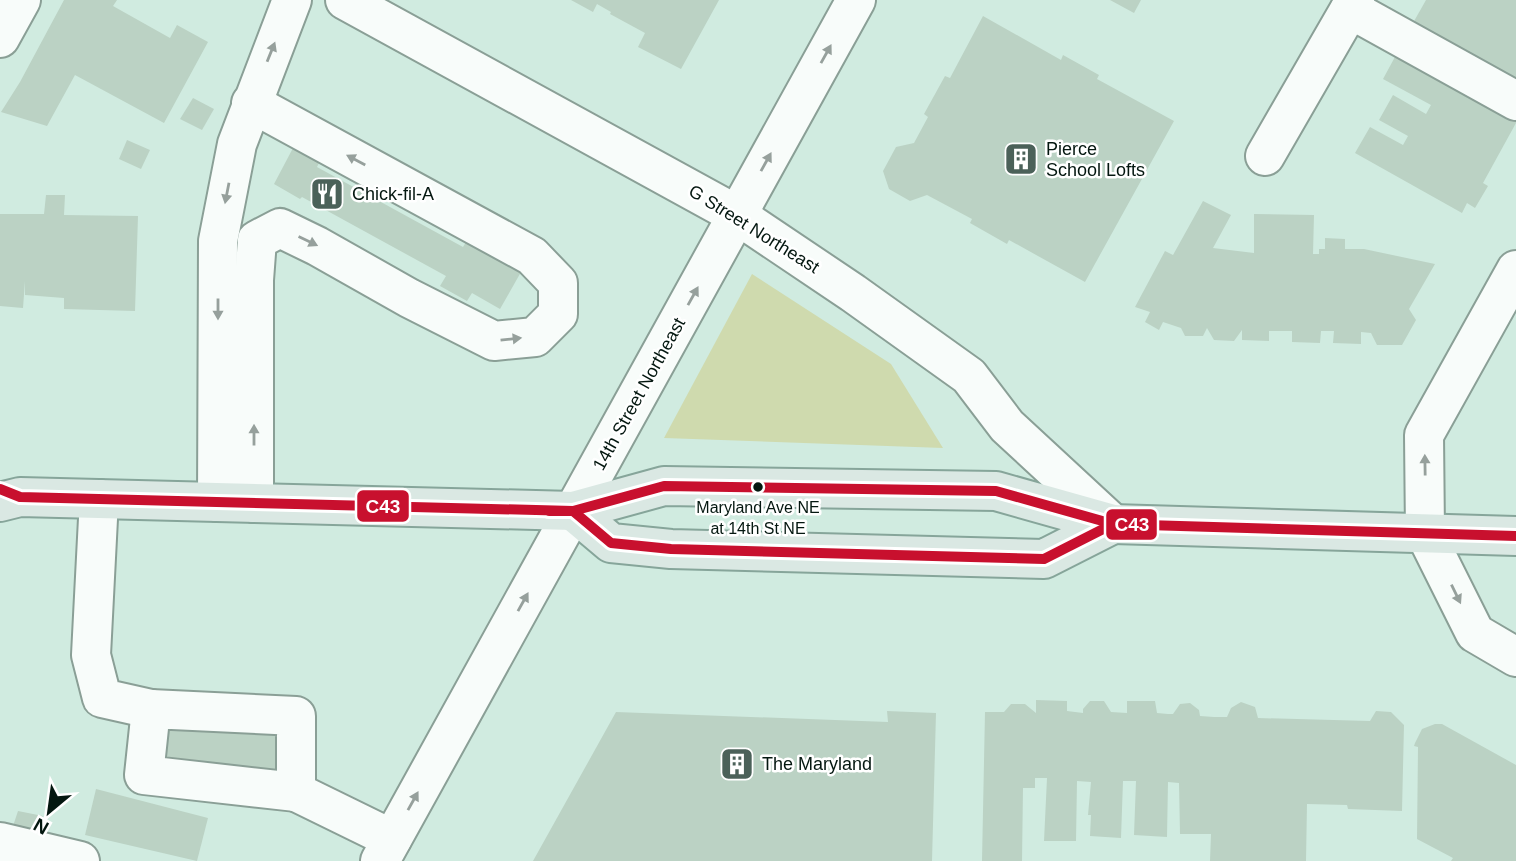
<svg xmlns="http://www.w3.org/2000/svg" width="1516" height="861" font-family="Arial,sans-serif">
  <rect width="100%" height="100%" fill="#d0ebe0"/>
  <polygon fill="#cfdaae" points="752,274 891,364 943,448 664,438"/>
  <g fill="#bbd2c4">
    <polygon points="64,0 117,0 113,6 170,38 177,25 208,42 164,123 75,75 47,126 1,112 20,82"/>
    <polygon points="571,0 719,0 681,69 638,47 645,33 610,14 611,12 597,4 593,12"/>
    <polygon points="1110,0 1141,0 1134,13"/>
    <polygon points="1426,0 1516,0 1516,79 1413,23"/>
    <polygon points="983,16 1061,60 1063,55 1099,75 1097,79 1174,121 1085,282 1009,240 1007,244 970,223 972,219 927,195 910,201 889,189 883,171 896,147 914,143 928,117 924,114 945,76 950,78"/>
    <polygon points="1402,44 1516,108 1516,123 1483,183 1488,186 1475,208 1467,203 1462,213 1355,153 1370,127 1403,145 1408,136 1379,120 1393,95 1426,114 1431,105 1383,79"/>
    <polygon points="193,98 214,109 202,130 180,119"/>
    <polygon points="127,140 150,150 141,169 119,159"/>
    <polygon points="293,148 319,163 317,167 463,247 466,242 521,272 500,309 472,293 467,301 440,286 446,276 302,197 300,199 274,184"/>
    <polygon points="46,195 65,195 64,215 138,216 135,311 64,309 64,298 25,295 25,281 23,308 0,306 0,214 44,214"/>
    <polygon points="1203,201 1231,215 1213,248 1254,253 1254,214 1314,215 1313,254 1319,254 1319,249 1325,249 1325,238 1345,239 1345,249 1364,249 1435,264 1409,309 1416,320 1402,345 1377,345 1371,333 1361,332 1361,344 1333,343 1334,331 1321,331 1320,343 1292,342 1292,331 1269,331 1269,341 1242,340 1242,330 1234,341 1214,340 1207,328 1203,336 1185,336 1181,328 1163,322 1159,330 1145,322 1150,312 1135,307 1165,251 1173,255"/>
    <polygon points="1036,700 1067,701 1067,711 1083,713 1083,709 1090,701 1104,701 1111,712 1127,713 1127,701 1155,701 1157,713 1168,714 1173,714 1180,704 1190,703 1199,710 1200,716 1214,717 1227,717 1231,708 1241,702 1255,707 1258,718 1370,721 1376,711 1391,712 1404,725 1402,811 1348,809 1347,805 1307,804 1306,861 1210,861 1211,834 1180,834 1179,783 1168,782 1167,837 1134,835 1136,781 1123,781 1121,838 1090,836 1091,815 1088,815 1091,782 1077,781 1076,841 1044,841 1047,778 1035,778 1035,788 1023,788 1022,861 982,861 985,712 1004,712 1011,704 1025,704 1036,713"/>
    <polygon points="887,711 936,713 932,861 533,861 616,712 888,722"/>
    <polygon points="165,723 288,729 287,778 163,772"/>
    <polygon points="1435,724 1442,724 1516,765 1516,861 1451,861 1453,858 1417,839 1418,747 1414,746 1415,743 1422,729"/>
    <polygon points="96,789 208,818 197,861 85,835"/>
    <polygon points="18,811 43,816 36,833 12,829"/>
  </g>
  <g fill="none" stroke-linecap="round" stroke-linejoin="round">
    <defs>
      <g id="minor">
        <polyline points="345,0 737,215 853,293 969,376 1007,426 1113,524"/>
        <polyline points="1350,9 1516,101"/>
        <polyline points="0,38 21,0"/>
        <polyline points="251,103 532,256 558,283 558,314 535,337 494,341 409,298 317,246 280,228 257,240 254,280 254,503"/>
        <polyline points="1265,156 1355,0"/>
        <polyline points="1516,270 1424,435 1425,533 1475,633 1516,657"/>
        <polyline points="99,499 91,655 102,698 151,709"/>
        <polyline points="217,502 218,241 237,144 292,0"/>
        <polygon points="151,709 296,716 296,792 144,775"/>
        <polyline points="296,792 392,839"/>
        <polyline points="0,842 80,861"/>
        <polyline points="380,861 856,0"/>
      </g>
      <g id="major">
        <polyline points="0,502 20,497 573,511 664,486 996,491 1113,524 1516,536"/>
        <polyline points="573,511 611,543 671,549 1044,559 1113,524"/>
      </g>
    </defs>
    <use href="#minor" stroke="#8a9f96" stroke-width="42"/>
    <use href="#major" stroke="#86a59a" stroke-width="42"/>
    <use href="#minor" stroke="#f8fcfa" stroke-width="38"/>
    <use href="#major" stroke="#dae8e3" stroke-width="38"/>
    <defs>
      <g id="bus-1">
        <polyline points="0,489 20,497 573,511 611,543 671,549 1044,559 1113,524 1516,536"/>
        <polyline points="549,511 573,511 664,486 996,491 1113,524 1132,525"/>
      </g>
    </defs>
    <use href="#bus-1" stroke="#fff" stroke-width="16"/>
    <use href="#bus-1" stroke="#c8102e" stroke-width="10"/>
  </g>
  <defs><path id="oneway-solid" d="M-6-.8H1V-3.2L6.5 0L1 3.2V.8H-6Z" transform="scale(1.75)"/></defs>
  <g fill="#96a09c">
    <use href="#oneway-solid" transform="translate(271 52) rotate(-68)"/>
    <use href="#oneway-solid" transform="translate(826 54) rotate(-61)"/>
    <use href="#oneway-solid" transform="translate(356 160) rotate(-152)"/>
    <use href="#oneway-solid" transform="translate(766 162) rotate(-61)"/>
    <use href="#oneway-solid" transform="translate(227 193) rotate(101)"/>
    <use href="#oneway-solid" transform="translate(308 241) rotate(26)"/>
    <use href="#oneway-solid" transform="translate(693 296) rotate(-61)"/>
    <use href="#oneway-solid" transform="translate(218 309) rotate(90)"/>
    <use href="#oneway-solid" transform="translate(511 339) rotate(-6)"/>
    <use href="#oneway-solid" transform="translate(254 435) rotate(-90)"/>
    <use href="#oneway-solid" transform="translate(1425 465) rotate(-91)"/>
    <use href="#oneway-solid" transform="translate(1456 594) rotate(64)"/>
    <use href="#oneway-solid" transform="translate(523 602) rotate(-61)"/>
    <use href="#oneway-solid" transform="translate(413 801) rotate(-61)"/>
  </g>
  <defs>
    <symbol id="building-square" viewBox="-11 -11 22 22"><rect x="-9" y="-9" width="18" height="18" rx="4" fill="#4b6159" stroke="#fff"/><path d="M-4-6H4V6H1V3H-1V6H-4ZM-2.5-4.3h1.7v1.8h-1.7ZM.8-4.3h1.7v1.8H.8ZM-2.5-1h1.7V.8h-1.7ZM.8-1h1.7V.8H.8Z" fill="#fff"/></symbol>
    <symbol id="restaurant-square" viewBox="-11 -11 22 22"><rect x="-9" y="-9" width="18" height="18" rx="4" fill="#4b6159" stroke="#fff"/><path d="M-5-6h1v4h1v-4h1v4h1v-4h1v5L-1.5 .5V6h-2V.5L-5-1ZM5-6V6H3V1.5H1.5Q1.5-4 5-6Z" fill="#fff"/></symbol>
  </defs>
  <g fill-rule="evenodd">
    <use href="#building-square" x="1002" y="140" width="38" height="38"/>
    <use href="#restaurant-square" x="308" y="175" width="38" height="38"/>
    <use href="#building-square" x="718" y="745" width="38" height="38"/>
  </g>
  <circle fill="#041710" stroke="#fff" stroke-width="2.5" cx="758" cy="487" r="6"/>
  <g text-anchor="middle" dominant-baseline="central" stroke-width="5" stroke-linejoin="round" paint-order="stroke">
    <g font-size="16" fill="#041710" stroke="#fff">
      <text x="758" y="507">Maryland Ave NE<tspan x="758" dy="21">at 14th St NE</tspan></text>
    </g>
    <g font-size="18" fill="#041710" stroke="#fff" text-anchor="start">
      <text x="1046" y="149">Pierce<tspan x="1046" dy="21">School Lofts</tspan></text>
      <text x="352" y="194">Chick-fil-A</text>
      <text x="762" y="764">The Maryland</text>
    </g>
    <g font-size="18" fill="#041710" stroke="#fff">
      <text transform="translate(754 229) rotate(32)">G Street Northeast</text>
      <text transform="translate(639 394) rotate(-61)">14th Street Northeast</text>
    </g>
  </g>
  <g stroke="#fff" stroke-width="2.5">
    <rect x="356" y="489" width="54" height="34" rx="7" fill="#c8102e"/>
    <rect x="1105" y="508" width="53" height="33" rx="7" fill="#c8102e"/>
  </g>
  <g font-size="19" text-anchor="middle" font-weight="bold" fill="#fff">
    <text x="383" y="513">C43</text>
    <text x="1132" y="531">C43</text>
  </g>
  <g transform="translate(49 812) rotate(209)" stroke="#ffffff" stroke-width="5" paint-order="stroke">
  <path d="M0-5L12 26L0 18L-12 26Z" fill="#041710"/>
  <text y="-10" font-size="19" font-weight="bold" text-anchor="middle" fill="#041710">N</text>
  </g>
</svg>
